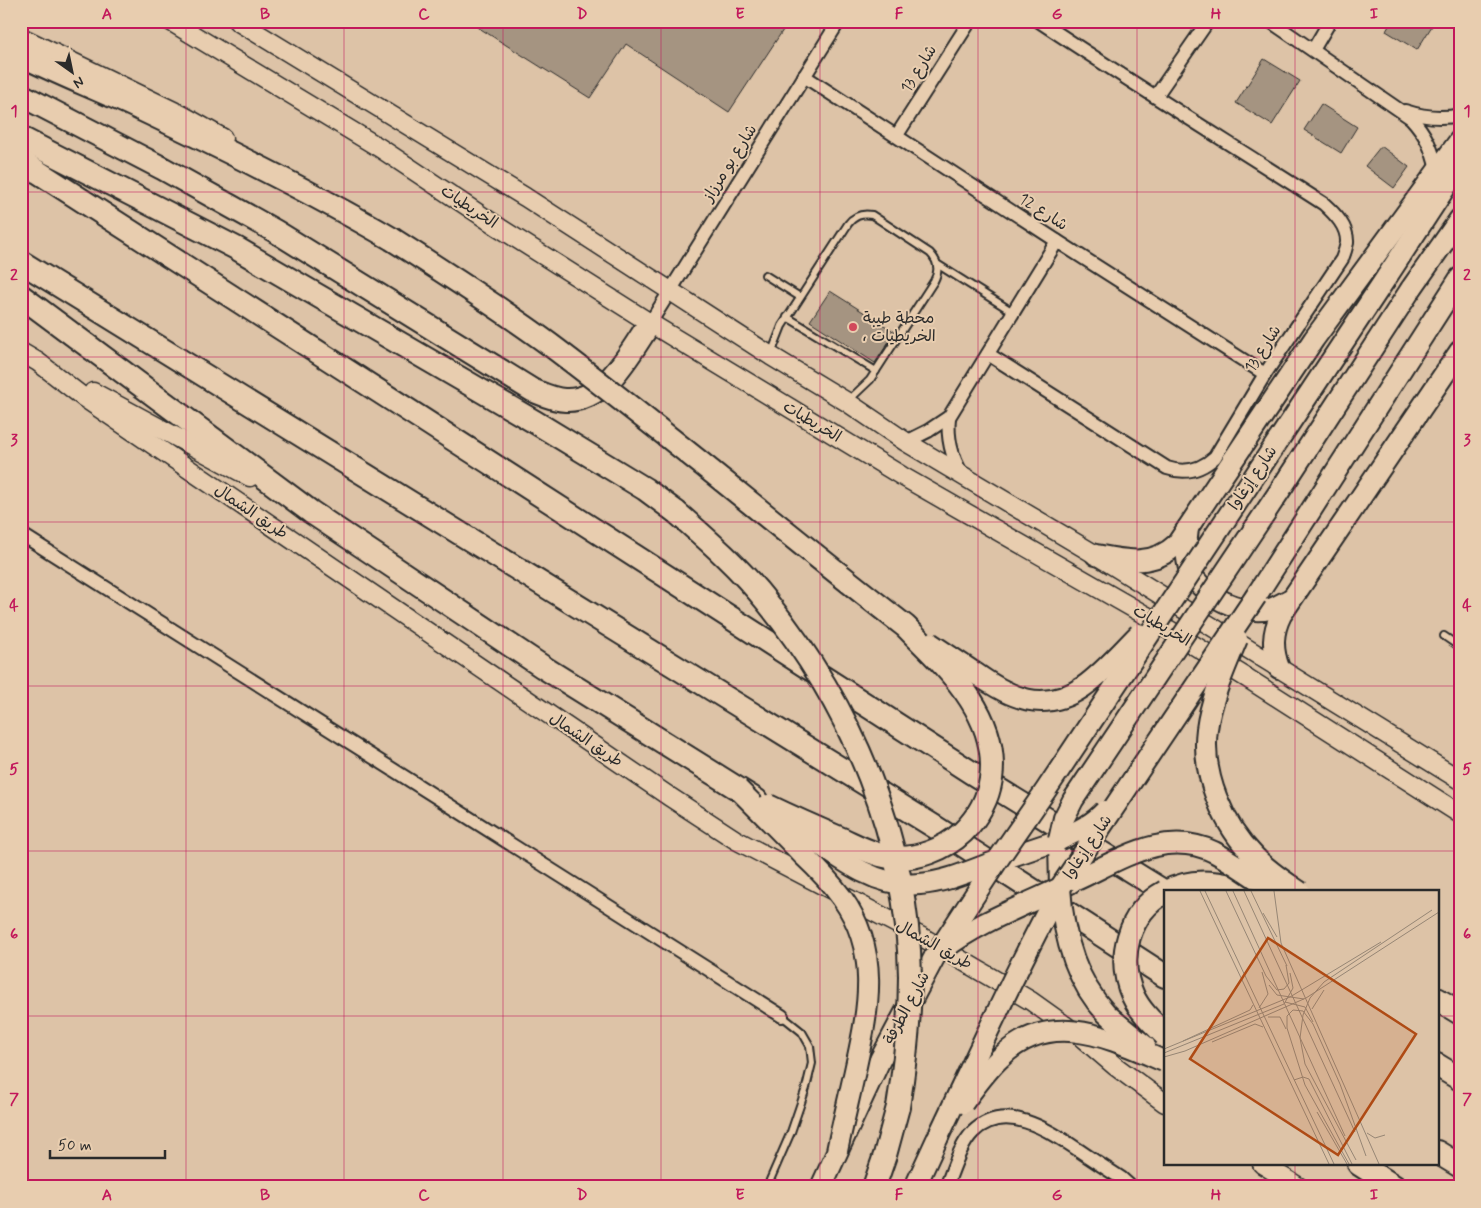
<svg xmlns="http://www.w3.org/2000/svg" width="1481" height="1208" font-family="Mynerve,'Playpen Sans Arabic',sans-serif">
  <rect width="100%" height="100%" fill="#ddc3a7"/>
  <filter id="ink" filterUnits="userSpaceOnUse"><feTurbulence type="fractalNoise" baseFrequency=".02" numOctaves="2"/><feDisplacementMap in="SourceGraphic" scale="10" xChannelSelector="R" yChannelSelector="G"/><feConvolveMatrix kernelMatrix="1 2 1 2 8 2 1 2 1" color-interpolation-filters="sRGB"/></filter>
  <g filter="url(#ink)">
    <g fill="#a59481" stroke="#2b2b2b">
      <polygon points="468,21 789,21 729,112 626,44 590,98"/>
      <polygon points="1392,21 1435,21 1417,50 1386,31"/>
      <polygon points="1264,59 1300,81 1272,125 1236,103"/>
      <polygon points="1321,104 1357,127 1341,153 1304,130"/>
      <polygon points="1381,146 1409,167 1394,188 1365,166"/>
      <polygon points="830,291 895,332 875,363 810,321"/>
    </g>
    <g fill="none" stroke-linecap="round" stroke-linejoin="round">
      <defs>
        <g id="lane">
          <polyline points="937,264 1013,312"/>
          <polyline points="765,275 800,297"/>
          <polyline points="787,317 876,371"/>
          <path d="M771,354l11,-28 66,-102c6,-8 13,-11 24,-9l58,38c8,8 10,17 4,28l-64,99 -21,20"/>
          <polyline points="1444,636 1460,647"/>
          <polyline points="767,1187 791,1132 806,1088 812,1063 810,1046 802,1032 782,1016"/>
        </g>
        <g id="street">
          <path d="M1270,21l141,97c15,16 21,31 26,52"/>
          <polyline points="1313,50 1330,21"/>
          <polyline points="804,76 1057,241 1265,374"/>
          <polyline points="1156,96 1208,21"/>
          <path d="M1405,111c18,6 36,8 55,4"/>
          <polyline points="897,135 970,21"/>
          <polyline points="650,323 839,21"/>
          <path d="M988,354l179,114c18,6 34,2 48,-11l50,-83 77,-115c2,-5 4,-11 5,-16 1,-16 -12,-29 -23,-39 -95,-61 -191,-120 -285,-183"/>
          <path d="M949,417c-2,21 2,39 13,57"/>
          <polyline points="906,442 928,431 949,417 1057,241"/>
          <polyline points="21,534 782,1016"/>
          <path d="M946,1187c7,-17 14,-42 27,-55 32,-32 77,-1 107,19 13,9 27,18 41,27l10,9"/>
        </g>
        <g id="secondary">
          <polyline points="170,21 380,148 500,228 650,323 902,476 1145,615 1247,678 1460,814"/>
          <polyline points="237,21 525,197 771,356 847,402 906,442 1096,555 1460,780"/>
          <polyline points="21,37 182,115 223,138"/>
          <polyline points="21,352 38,362 83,397 670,797 736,840 922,937 1031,1001 1080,1036 1115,1066 1165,1103"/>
          <polyline points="93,392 250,477"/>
          <polyline points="1262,1164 1299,1187"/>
        </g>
        <g id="primary">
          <polyline points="1386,278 1460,165"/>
          <polyline points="1411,289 1460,219"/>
          <path d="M1188,528c-2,14 -3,30 2,43 13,26 52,44 80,38 7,-2 14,-7 21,-10"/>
          <path d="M1096,555c30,6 57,12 81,-11l137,-205 146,-199"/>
          <polyline points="1256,596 1460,278"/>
          <path d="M1279,668c-7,-19 -7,-35 2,-53l179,-264"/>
          <polyline points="997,861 1059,840 1060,888 1070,883"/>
          <polyline points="821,1187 880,1060 935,956"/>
          <polyline points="915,1187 938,1137"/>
        </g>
        <g id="highway">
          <path d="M21,55c36,18 74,33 111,50 88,42 176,85 260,134"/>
          <path d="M21,95l141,73 113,63 257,159c10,4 22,10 33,10 41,2 65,-48 85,-77"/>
          <polyline points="21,138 236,248 535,422 645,489 676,512"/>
          <polyline points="21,161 972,773 1165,892"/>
          <polyline points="21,262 935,827 1165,976"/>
          <polyline points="21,296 311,512 543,667 756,800"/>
          <path d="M1166,892c28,-16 58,-9 87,0"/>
          <polyline points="1437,999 1460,1013"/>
          <polyline points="1437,1065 1460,1079"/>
          <polyline points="1437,1152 1460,1166"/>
          <polyline points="1359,1164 1395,1187"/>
          <polyline points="874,1187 885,1155 898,1107"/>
        </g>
      </defs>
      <use href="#lane" stroke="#2b2b2b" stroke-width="10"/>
      <use href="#street" stroke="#2b2b2b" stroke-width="16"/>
      <use href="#secondary" stroke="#2b2b2b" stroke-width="21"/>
      <use href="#primary" stroke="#2b2b2b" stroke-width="24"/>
      <use href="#highway" stroke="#2b2b2b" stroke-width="26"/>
      <use href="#lane" stroke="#e8cdaf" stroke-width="6"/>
      <use href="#street" stroke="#e8cdaf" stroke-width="12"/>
      <use href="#secondary" stroke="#e8cdaf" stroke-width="18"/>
      <use href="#primary" stroke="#e8cdaf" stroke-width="20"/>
      <use href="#highway" stroke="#e8cdaf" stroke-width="22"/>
      <defs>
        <g id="primary-bridge">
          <path d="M1237,639c-12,29 -26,60 -30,90 -6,46 16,96 48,128 13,14 29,24 45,35"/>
          <path d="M930,643c15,10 30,20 45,30 35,25 68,41 108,14 20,-14 38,-35 56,-53"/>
          <path d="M738,789c22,22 44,44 66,67 14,13 27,27 38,42 38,53 27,109 14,168 -6,28 -13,56 -19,85"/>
          <path d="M792,824c37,26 79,65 128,60 27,-2 52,-14 77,-23"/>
          <polyline points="1059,840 1064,818 1073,800 1279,492 1411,289"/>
          <path d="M1059,840c17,-8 33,-15 46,-29"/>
          <path d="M1076,880c44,-20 89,-52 138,-28 21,11 41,26 62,40"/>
          <path d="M1060,888c3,46 14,91 46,125 12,12 26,22 39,33"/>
          <path d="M945,948c34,-26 76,-41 115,-60"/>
          <polyline points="935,956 997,861 1046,790 1386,278"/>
          <path d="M963,1103c11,-15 23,-32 37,-45 50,-50 109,-20 164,3"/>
          <path d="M938,1137c40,-84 78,-168 122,-249l196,-292"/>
        </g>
        <g id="highway-bridge">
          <path d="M392,239c53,34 107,68 157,105 121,91 237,190 356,282 41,41 95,89 86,153 -3,20 -13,38 -28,53 -18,17 -47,29 -73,25 -16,-2 -31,-10 -46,-17 -26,-11 -51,-22 -76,-34"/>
          <path d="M676,512c32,28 64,56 91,90 85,105 141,237 143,374 0,44 -5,88 -12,131"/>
          <path d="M1165,892c-37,20 -49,67 -32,104 7,15 20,27 32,39"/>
        </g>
      </defs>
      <use href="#primary-bridge" stroke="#2b2b2b" stroke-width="24" stroke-linecap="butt"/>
      <use href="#highway-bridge" stroke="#2b2b2b" stroke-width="26" stroke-linecap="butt"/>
      <use href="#primary-bridge" stroke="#e8cdaf" stroke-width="20"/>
      <use href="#highway-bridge" stroke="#e8cdaf" stroke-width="22"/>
    </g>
  </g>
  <path fill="none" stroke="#c2185b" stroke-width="1" stroke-opacity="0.55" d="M186,21v1166M344,21v1166M503,21v1166M661,21v1166M820,21v1166M978,21v1166M1137,21v1166M1295,21v871M21,192h1439M21,357h1439M21,522h1439M21,686h1439M21,851h1439M21,1016h1144M1437,1016h23M1295,1164v23"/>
  <circle fill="#d1495b" stroke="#e8cdaf" stroke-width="2" cx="853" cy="327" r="5"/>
  <g text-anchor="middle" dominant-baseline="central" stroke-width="4" stroke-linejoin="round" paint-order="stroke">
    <g font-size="16" fill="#2b2b2b" stroke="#e8cdaf">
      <text transform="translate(919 69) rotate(-58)">شارع 13</text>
      <text transform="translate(730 163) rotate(-58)">شارع بو مرزاز</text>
      <text transform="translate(469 207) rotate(34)">الخريطيات</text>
      <text transform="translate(1043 212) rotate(33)">شارع 12</text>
      <text transform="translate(1263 349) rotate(-57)">شارع 13</text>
      <text transform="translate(812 422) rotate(31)">الخريطيات</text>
      <text transform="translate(1253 478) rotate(-56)">شارع إزغاوا</text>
      <text transform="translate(251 512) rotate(34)">طريق الشمال</text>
      <text transform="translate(1162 626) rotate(31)">الخريطيات</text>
      <text transform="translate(586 740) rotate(34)">طريق الشمال</text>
      <text transform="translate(1088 847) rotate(-56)">شارع إزغاوا</text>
      <text transform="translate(934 945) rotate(29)">طريق الشمال</text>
      <text transform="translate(907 1008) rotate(-62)">شارع الطرفة</text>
    </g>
    <g font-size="16" fill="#2b2b2b" stroke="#e8cdaf" text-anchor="start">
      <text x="863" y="318">محطة طيبة<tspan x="863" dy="18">، الخريطيات</tspan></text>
    </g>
  </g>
  <g transform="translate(1164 890)">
    <rect width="275" height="275" fill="#ddc3a7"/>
    <path fill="none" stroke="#968675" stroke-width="1" d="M36,1l129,273M41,1l129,273M62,1l40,85 11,14 7,-1 5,-6 -3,-18M69,1l112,245M80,1l111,241M87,1l36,75M110,1l7,52 98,221M99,23l14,24M105,95l8,10 27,4M121,112l20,5 8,15M95,118l9,-14 -6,-22M148,119l12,-19M104,127h12l6,12M19,151l67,-31 3,-5M48,152l43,-18 8,3M0,159l126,-52 91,-55M0,163l120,-49 9,-16 -3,-15M0,167l21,-6 121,-53 133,-86M130,190l9,-3 6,2 43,85M153,222l30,52M203,243l8,5 10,-3M192,270l-51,-96 -5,-26 3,-23 7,-17 14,-16 108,-72M185,274l-44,-79 -18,-57v-12l6,-6 10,1 10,13 27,60 26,72"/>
    <path fill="#af4b15" fill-opacity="0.15" stroke="#af4b15" stroke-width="2.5" d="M104,48l148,96 -78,121 -148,-96z"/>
    <rect width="275" height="275" fill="none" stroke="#2b2b2b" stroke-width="2.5"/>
  </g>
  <rect width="1481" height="1208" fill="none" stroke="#e8cdaf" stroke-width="55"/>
  <g transform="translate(72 72) rotate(147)" stroke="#e8cdaf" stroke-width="4" paint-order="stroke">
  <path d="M0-4L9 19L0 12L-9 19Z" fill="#2b2b2b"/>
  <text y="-8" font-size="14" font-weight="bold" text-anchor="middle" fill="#2b2b2b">N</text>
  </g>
  <path d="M50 1150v8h115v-8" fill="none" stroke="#2b2b2b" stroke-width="2.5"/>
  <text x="58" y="1150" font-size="15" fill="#2b2b2b" stroke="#e8cdaf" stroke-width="4" paint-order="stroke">50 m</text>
  <rect x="28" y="28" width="1426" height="1152" fill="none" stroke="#c2185b" stroke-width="2"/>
  <g font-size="16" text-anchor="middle" font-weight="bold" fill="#c2185b">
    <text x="107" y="19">A</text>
    <text x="265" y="19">B</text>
    <text x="424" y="19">C</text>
    <text x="582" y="19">D</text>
    <text x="740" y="19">E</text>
    <text x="899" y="19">F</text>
    <text x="1057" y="19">G</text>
    <text x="1216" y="19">H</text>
    <text x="1374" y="19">I</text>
    <text x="14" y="116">1</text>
    <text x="1467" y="116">1</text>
    <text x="14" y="280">2</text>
    <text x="1467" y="280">2</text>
    <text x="14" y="445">3</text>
    <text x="1467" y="445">3</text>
    <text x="14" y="610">4</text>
    <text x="1467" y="610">4</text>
    <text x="14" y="774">5</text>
    <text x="1467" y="774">5</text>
    <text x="14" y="939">6</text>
    <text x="1467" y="939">6</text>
    <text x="14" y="1104">7</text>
    <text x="1467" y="1104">7</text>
    <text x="107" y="1200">A</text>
    <text x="265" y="1200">B</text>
    <text x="424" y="1200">C</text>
    <text x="582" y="1200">D</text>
    <text x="740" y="1200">E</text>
    <text x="899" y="1200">F</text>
    <text x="1057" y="1200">G</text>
    <text x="1216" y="1200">H</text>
    <text x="1374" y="1200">I</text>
  </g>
</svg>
